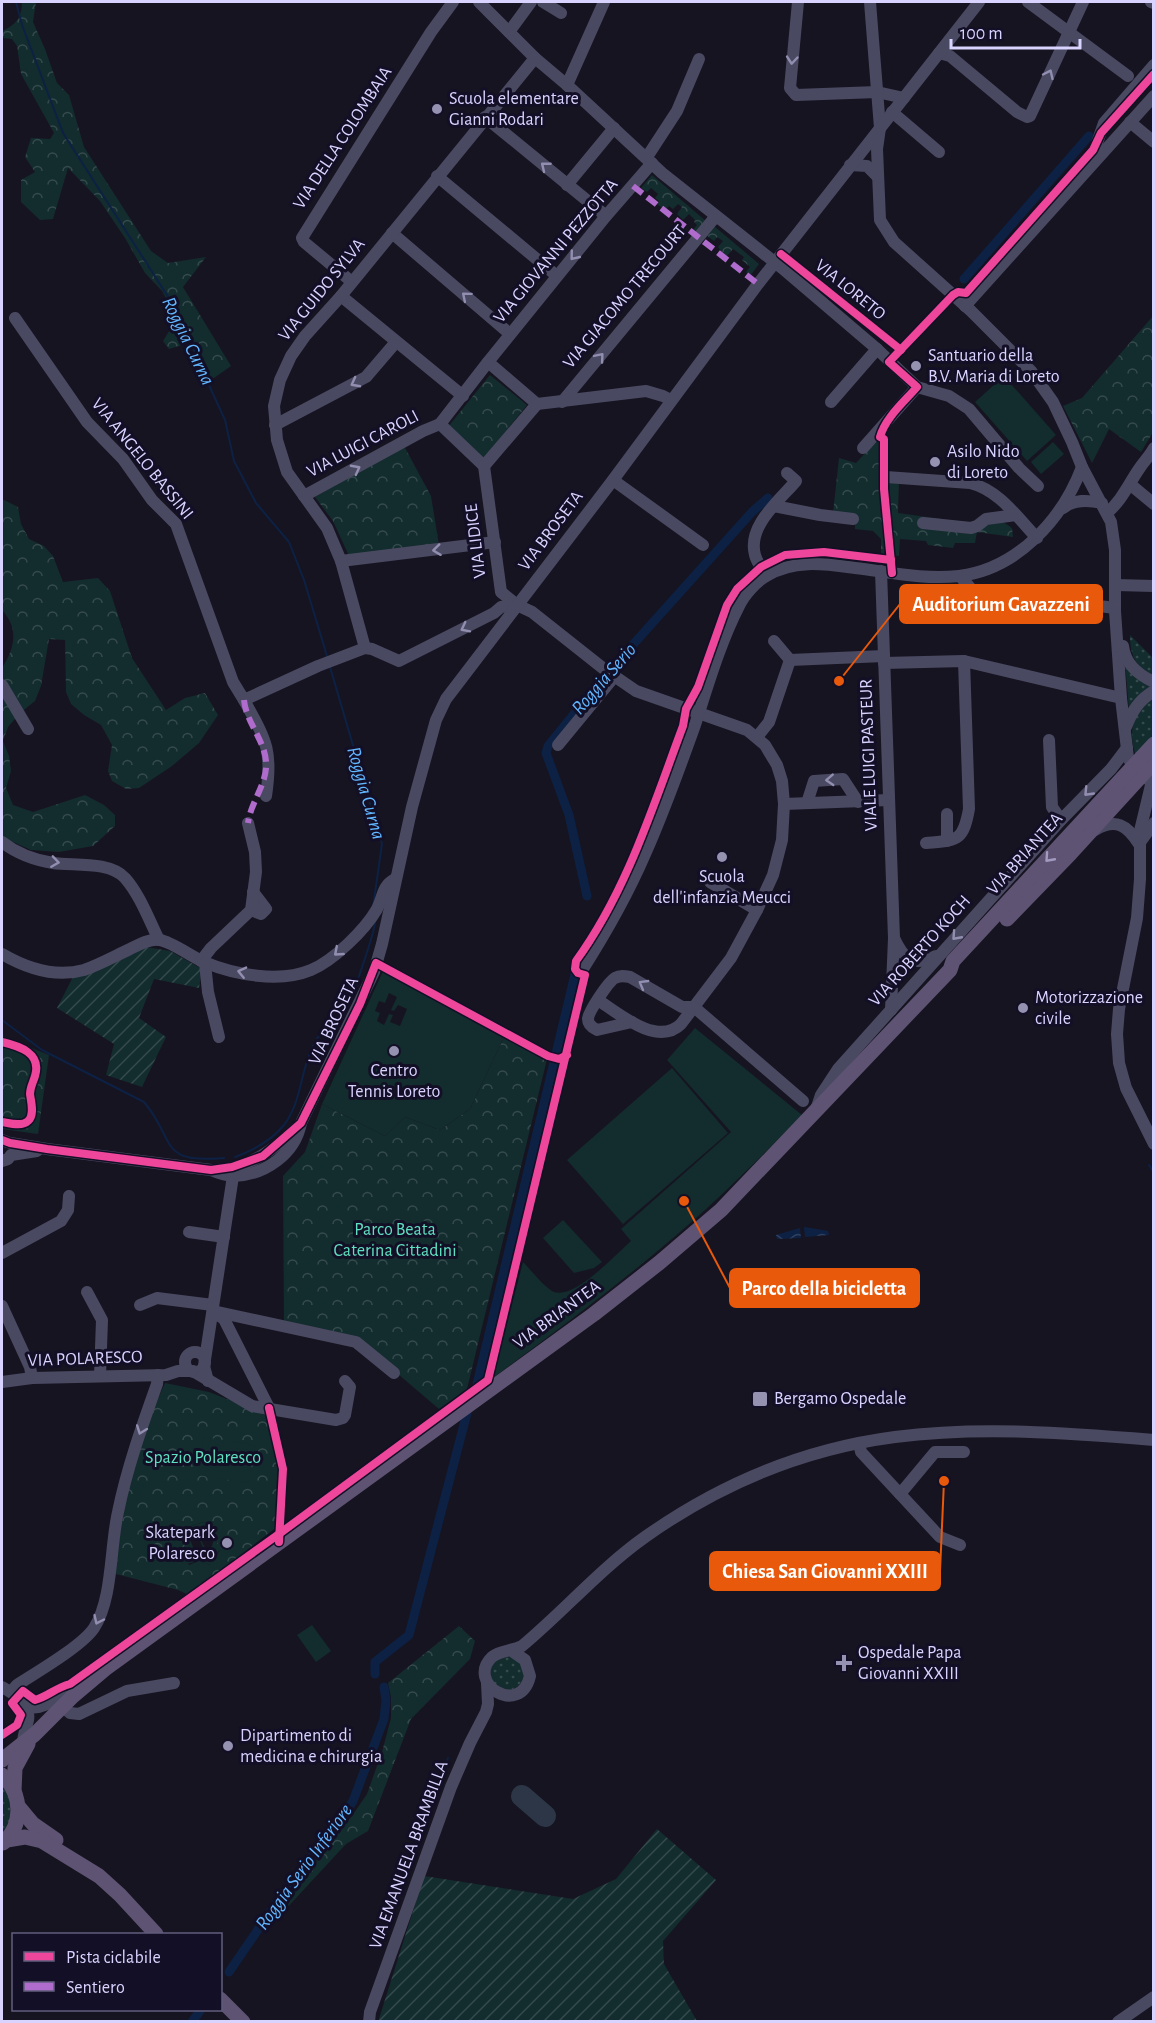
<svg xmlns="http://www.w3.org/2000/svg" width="1155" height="2023" font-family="'Alegreya Sans',sans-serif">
  <defs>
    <pattern id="grass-dots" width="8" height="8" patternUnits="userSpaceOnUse" patternTransform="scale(1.5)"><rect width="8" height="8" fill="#132c2d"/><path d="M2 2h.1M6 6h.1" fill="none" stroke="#354a4c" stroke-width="1.8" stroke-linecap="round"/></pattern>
    <pattern id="forest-crowns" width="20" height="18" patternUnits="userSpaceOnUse" patternTransform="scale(1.5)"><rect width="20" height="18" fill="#132c2d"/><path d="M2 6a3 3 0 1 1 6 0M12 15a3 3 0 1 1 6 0" fill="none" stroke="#354a4c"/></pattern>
    <pattern id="garden-furrows" width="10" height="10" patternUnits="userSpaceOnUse" patternTransform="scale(1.5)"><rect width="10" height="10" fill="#132c2d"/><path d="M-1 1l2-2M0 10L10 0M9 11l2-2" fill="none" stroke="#354a4c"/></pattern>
    <pattern id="water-waves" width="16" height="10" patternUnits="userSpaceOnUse" patternTransform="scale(1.5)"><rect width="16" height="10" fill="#0d2144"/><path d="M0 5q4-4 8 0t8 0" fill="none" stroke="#304060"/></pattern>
  </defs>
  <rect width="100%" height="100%" fill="#161421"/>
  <g fill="url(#grass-dots)">
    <path d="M1130,635l23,23v17c-18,-7 -23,-21 -23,-40z"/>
    <polygon points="1125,661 1153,685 1129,711"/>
    <path d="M1153,697v40l-17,19c-9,-25 -3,-42 17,-59z"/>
    <circle cx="507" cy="1673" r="17"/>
    <path d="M2,1786c13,16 10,34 0,50z"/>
  </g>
  <g fill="url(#forest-crowns)" fill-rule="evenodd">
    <path d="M22,2h14l-3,20 12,27 12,34 12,12 15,52 67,104 17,12 38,-6 -23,30 48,79 -20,14 -17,-29 -8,-7 -17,5 -6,-8 11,-18 -1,-12 -11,-20 -17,-18 -20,-35 -25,-37 -32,-33 -15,51 -13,1 -19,-18v-22l14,-8 -10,-15 6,-19 19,1 4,-6 -33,-59 -4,-28 -5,-7 -9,-1 -1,2v-9c14,-6 20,-14 20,-29z"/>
    <polygon points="652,175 707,222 697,234 693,230 697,225 694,222 695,220 689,214 683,220 677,214 682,207 678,204 673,209 669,206 665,210 657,204 659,201 655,198 658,194 651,188 647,192 641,188"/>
    <polygon points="714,226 759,264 750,276 746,272 750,267 742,260 744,257 733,249 726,257 718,247 723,241 717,237 714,241 706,235"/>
    <polygon points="1153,316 1153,435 1152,434 1141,452 1109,429 1092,463 1063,406 1082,398"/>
    <polygon points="490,375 527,405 484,458 447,428"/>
    <polygon points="883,434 888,445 888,472 899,480 898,513 985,525 990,513 1012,528 1013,537 977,532 975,543 955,543 953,548 928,545 926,541 900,539 899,556 881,554 881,539 873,531 855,529 855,516 833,513 839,458 856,463"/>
    <polygon points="404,446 431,496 439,545 349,556 333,521 315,497"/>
    <path d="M2,499l16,8 3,17 8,15 15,7 9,10 10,26 35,-4 12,13 22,67 34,52 19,-12 20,-5 13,22 -19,28 -27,23 -33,22 -13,1 -14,-8 -4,-10 4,-26 -11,-20 -17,-10 -13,-11 -5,-12 -1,-52 -16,-1 -8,47 -6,15 -15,12 -12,14 -5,14 6,15 2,15 -5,17 7,17 20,7 52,-17 19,10 11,10v11l-22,20 -34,6 -28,-2 -29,-13v-169c13,-20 17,-40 0,-58z"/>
    <polygon points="2,1032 4,1037 49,1055 38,1134 2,1129"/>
    <polygon points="505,1035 547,1059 467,1389 439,1409 357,1339 284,1323 283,1176 305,1152 322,1104 385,1136 405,1117 440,1130 470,1109"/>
    <path d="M165,1383l44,9 59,23 11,51 -1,60 -89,69 -11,-5 -66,-17 9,-56 19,-78zM204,1522l5,3 8,19 10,-4 -17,25 -11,-4 -10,4 -5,-8 6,-10 -6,-16 4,-4z"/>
    <polygon points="459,1626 475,1641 470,1659 411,1719 368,1831 346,1844 284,1911 278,1911 318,1855 352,1816 367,1794 382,1752 391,1718 391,1697 388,1683"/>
  </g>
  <g fill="url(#garden-furrows)">
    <polygon points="146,947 170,951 202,969 199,988 154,979 139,1018 166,1037 142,1087 106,1075 114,1044 57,1008 73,977"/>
    <polygon points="657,1829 716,1880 663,1941 664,1964 697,2021 378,2022 424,1876 573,1899 616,1879"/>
  </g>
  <g fill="#132c2d" fill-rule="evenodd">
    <polygon points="1004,376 1056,435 1027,461 975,402"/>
    <polygon points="1053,442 1064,454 1041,474 1031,462"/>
    <path d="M384,969l121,66 -35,74 -30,21 -35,-13 -20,19 -63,-32zM389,993l8,4 -6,13 3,1 4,-6 9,4 -7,17 -10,-4 3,-7 -4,-1 -5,11 -7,-4 3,-8 -5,-2 4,-10 6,2z"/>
    <path d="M695,1028l107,87c-37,38 -75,76 -115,111 -62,54 -128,103 -194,152l30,-116c7,7 23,27 31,30 21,7 61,-37 77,-51l-10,-12 110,-97 -64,-72z"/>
    <polygon points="672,1068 728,1133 623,1224 567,1160"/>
    <polygon points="563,1220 602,1262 594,1268 574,1273 543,1238"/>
    <polygon points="204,1437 255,1445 248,1483 198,1475"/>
    <path d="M204,1522l5,3 8,19 6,-1 6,-6 4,2c-4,9 -9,7 -15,13 -4,5 -3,9 -8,13l-11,-4 -12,3 -3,-7 6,-10 -6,-16 4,-4zM204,1525l9,17 -1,4 -4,3 -3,-1 -5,-10 1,-4 -3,2 6,14 9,5 -1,4 -3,3 -10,-4 -11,3 -1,-3 6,-11 -6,-15z"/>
    <polygon points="312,1625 331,1651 316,1662 297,1635"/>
  </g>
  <g fill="url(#water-waves)">
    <polygon points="804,1227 828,1231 829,1235 805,1237"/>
    <polygon points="800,1228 801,1238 777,1239 776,1235"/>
  </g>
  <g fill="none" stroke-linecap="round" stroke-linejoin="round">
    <g stroke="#0d2144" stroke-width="2">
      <polyline points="16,2 22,25 63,133 181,317 202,370 225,420 234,461 256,503 289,542 304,580 327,656"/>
      <polyline points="330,667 382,844 373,907"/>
      <path d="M2,1020l40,30 102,52c33,39 13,62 80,56"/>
      <path d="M235,1157c19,-7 36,-16 49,-32 19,-25 16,-58 32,-85 6,-10 20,-15 27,-24 6,-8 33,-87 32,-95"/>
      <polyline points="1149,1165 1154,1173"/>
      <polyline points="383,1937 392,1916 399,1884 419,1842 448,1758"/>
      <polyline points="1150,2022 1154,2019"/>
    </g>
    <g stroke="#0d2144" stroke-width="9">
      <polyline points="964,279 1089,136"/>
      <polyline points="587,896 569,815 546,753 548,746 603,678 752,512 768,498"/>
      <polyline points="477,1384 575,974"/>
      <polyline points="375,1674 375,1662 409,1635 467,1413"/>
      <polyline points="229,1972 283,1893 339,1822 353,1801 384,1719 386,1700 384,1687"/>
      <polyline points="192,2022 200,2011"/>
    </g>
    <polyline stroke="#2c3646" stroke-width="22" points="522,1796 545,1816"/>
    <g stroke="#4a4962" stroke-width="12">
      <polyline points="479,2 535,58 567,85 662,173 782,268 877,349 917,387 949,396 969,409 1019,468 1038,486"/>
      <polyline points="543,2 561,13"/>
      <polyline points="798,2 790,88 796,95 877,92 904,98"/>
      <polyline points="870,2 880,128 877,149 880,220 894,242 971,311 1031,371 1053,402 1072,442 1082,467 1111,522 1115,550 1115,611 1121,698 1128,758 1141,776 1154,782"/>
      <polyline points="1028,2 1128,76"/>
      <polyline points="1151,2 1154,3"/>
      <polyline points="509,32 531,2"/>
      <polyline points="939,53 950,56 1017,112 1027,117 1030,116 1083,2"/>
      <polyline points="567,85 604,2"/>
      <polyline points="892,112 939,152"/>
      <polyline points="485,117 606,216"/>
      <polyline points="1130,122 1154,142"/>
      <polyline points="647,157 677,111 699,59"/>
      <polyline points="1091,160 1104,123 1154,65"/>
      <polyline points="850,165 867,166 878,177"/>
      <polyline points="437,176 557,276"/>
      <polyline points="567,185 614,128"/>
      <polyline points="392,233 510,334"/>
      <polyline points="352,282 304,242 302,238 431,32 453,2"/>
      <polyline points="341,296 463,396"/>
      <polyline points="965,306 1154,96"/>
      <polyline points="15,318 87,422 123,459 152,500 176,524 233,682 244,700 318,666 365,648 372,649 399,661 494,613 501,607 517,605"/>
      <polygon points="488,362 537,404 484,466 440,424"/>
      <polyline points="488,362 606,216 652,163"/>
      <polyline points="562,402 716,216"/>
      <polyline points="831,402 877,349"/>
      <polyline points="537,404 646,391 663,396 671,400"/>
      <polyline points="275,425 366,377 396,342"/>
      <polyline points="863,448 917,387"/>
      <path d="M484,466l17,126 16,13 15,7 72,57 32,22 111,39 18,15 12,20 5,16 2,23 -2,36 -9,35 -16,35 -26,48 -50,66c-23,23 -62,-10 -83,-24"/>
      <path d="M886,477l84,6c29,7 47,34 67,55"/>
      <polyline points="613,480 703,545"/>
      <polyline points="1131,485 1154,504"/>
      <polyline points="304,496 423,431 440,424"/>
      <polyline points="774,506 820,515 853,519"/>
      <path d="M1063,508c11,-9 25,-8 39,-5"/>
      <path d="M1107,513c15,-13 21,-28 32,-44 5,-8 11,-13 15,-21"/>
      <polyline points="923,523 971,528 977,526 986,519 1016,515"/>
      <polyline points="341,561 495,542"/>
      <polyline points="881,571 894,938 891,1010"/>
      <path d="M766,576c-3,-6 -9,-13 -11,-21 -8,-29 24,-54 41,-74l-9,-8"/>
      <polyline points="960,576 972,590 1115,608"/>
      <polyline points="1116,585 1154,586"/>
      <polyline points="774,641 790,660 884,656"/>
      <path d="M1123,646c2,17 15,29 31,36"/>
      <polyline points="365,648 341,561 327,528 287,472 277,440 274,406 280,380 291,356 305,336 341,296 535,58"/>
      <polyline points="884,663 964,661 1121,698"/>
      <polyline points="2,685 28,729"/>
      <path d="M244,700c22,40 29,50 22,96"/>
      <path d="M1126,727c6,-16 13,-27 28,-36"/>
      <polyline points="757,737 769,722 790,660"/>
      <polyline points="1049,740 1052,807 1061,820"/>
      <polyline points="558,745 614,677"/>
      <polyline points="1152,781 1140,831 1140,879 1137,918 1119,1009 1117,1034 1119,1063 1126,1088 1154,1144"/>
      <polyline points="807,803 814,781 843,779 858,802"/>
      <polyline points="784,804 889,800"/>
      <polyline points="947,814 947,841"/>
      <path d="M1095,830c21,-12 32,-5 44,14"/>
      <polyline points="1141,841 1154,823"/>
      <path d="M2,842c14,11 32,18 51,21 21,3 56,-2 72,15 15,17 24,42 34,62"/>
      <path d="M926,843c31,-3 37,-1 43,-34l-5,-148"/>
      <polyline points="708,876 710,882 757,910"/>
      <polyline points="251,910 261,914 266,909 253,892"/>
      <path d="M894,938c10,22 19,29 42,18"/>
      <path d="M2,954c24,14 53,24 82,16 15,-5 31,-14 46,-21 8,-4 20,-11 30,-9 12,2 32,17 44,22 31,13 76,21 107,8 22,-9 54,-40 66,-61 7,-13 4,-22 18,-30"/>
      <polyline points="201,961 211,948 251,910 256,872 255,852 248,823"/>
      <polyline points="205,963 208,992 219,1037"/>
      <path d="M581,972c25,-39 47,-78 65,-120 18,-41 34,-85 49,-127 13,-40 25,-82 44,-119 5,-11 17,-24 27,-30 28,-17 59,-12 89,-8 34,4 69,12 104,8 58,-7 103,-56 123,-109"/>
      <polyline points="694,1007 803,1101"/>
      <path d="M632,1022l-35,8c-4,-2 -9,-5 -9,-11 0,-7 21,-38 27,-41 5,-3 10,-2 15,-1l52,30h12"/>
      <polyline points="816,1110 821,1095 838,1069 1061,820 1111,769 1127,748"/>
      <path d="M2,1140l8,3 37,6 164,21c7,3 16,6 23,6 31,-1 61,-22 67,-53l73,-151 8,-28 30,-137 24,-87 10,-21 167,-219 145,-196 221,-282"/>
      <polyline points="2,1161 8,1159 11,1155 37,1151"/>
      <path d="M218,1170c32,-3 56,-20 78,-42"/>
      <polyline points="189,1232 224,1237"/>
      <polyline points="2,1253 61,1221 68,1210 69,1196"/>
      <polyline points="87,1292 102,1320 100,1376"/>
      <polyline points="140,1305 157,1298 213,1305"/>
      <polyline points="2,1306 30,1367 32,1378"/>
      <polyline points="213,1311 356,1342 394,1373"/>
      <polyline points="214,1312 224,1319 269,1408"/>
      <circle cx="195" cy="1362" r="10"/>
      <polyline points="193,1371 252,1406 336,1420 343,1418 345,1415 350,1387 345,1381"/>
      <polyline points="208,1381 204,1366 233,1176"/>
      <polyline points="2,1382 32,1378 166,1375 178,1371 191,1371"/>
      <polyline points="859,1443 861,1452 940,1537 960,1545"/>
      <polyline points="900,1494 935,1452 964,1452"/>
      <path d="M512,1651l13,9 5,16c-10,42 -65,7 -38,-19 8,-7 21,-6 30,-11 42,-35 78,-77 123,-109 75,-53 158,-88 250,-100 86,-11 173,-4 259,3"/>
      <path d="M2,1687c11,6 29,18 26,33 -2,9 -5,14 -5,24"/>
      <path d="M11,1692l6,-7c20,-13 65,-39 77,-57 19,-29 16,-82 24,-116 9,-44 24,-86 39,-128l1,-9"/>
      <path d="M25,1706c18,6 29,-9 48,-10"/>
      <polyline points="62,1706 70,1713 79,1714 127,1691 174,1683"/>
      <polyline points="369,2022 370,2012 451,1787 470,1743 486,1712 488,1704 487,1683"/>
      <polyline points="1118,2022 1154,1997"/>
    </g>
    <g stroke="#5e5373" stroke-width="15">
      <polyline points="1007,919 1070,854 1154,762"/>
      <polyline points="2,1760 35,1734 73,1696 105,1669 594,1314 659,1263 721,1210 950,970 953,961 1154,744"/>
      <path d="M2,1775c20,18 22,49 1,68"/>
      <polyline points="14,1791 15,1768 28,1744"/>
      <polyline points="18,1806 33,1824 56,1840"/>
      <polyline points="7,1840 25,1837 42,1841 99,1876 120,1895 156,1934"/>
      <polyline points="220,1999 243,2022"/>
    </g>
    <g stroke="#b06ccc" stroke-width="6" stroke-dasharray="12 6" stroke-linecap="butt">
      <polyline points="633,186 758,284"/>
      <path d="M244,700c2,22 20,39 22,61 2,22 -15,40 -18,62"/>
    </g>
    <defs>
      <g id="cycleway">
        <polyline points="781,254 901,350"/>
        <path d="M892,573l-8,-84v-50l-4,-2c5,-19 24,-35 37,-50l-28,-25 64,-67 5,-3 8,1 127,-143 8,-17 53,-59"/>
        <path d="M2,1042c17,4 40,11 33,34 -2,7 -5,11 -5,18 1,8 5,21 -2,27 -6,6 -19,2 -26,1"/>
        <polyline points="2,1140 10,1143 47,1149 211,1170 232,1167 263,1156 301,1123 360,1004 376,963 548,1056 559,1059 567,1055"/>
        <polyline points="269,1408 283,1469 279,1542"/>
        <path d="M2,1735l15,-10 4,-10 -9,-12 11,-12 12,9c14,-4 20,-12 35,-16l209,-150 209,-154 97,-405 -7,-2 -3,-4 1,-8c51,-70 77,-155 107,-235l3,-17 12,-22 29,-82 10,-16 24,-22 24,-12 39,-3 67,8"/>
      </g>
    </defs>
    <use href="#cycleway" stroke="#130f26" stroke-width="11"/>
    <use href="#cycleway" stroke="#ed469a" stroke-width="8"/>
  </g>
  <defs><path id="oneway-chevron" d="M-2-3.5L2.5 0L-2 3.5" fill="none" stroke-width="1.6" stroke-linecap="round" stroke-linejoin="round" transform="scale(1.5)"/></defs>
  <g stroke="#928eb0">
    <use href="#oneway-chevron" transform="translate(792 60) rotate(95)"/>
    <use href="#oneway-chevron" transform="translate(1049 74) rotate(-65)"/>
    <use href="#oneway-chevron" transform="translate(545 166) rotate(-141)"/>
    <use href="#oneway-chevron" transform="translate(574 256) rotate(129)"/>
    <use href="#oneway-chevron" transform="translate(466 296) rotate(-140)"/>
    <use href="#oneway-chevron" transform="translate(600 357) rotate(-50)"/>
    <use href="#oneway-chevron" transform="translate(355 383) rotate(152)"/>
    <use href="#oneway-chevron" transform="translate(356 469) rotate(-28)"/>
    <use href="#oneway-chevron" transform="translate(437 550) rotate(173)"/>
    <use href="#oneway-chevron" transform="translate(465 628) rotate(153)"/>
    <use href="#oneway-chevron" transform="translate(830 780) rotate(177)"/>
    <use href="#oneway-chevron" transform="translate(1088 792) rotate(134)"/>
    <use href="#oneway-chevron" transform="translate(55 862) rotate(8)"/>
    <use href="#oneway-chevron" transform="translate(956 936) rotate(132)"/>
    <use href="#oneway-chevron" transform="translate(338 952) rotate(139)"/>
    <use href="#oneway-chevron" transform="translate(242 972) rotate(-167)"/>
    <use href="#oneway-chevron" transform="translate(643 984) rotate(-150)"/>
    <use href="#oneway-chevron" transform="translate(141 1430) rotate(110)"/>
    <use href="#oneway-chevron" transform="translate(98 1620) rotate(115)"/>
  </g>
  <use stroke="#a29ac0" href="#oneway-chevron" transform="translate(1049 858) rotate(132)"/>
  <g fill="#9591b1" stroke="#130f26" stroke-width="2">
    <circle cx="437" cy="109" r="6"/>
    <circle cx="916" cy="366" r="6"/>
    <circle cx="935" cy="462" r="6"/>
    <circle cx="722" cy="857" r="6"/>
    <circle cx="1023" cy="1008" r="6"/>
    <circle cx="394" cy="1051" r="6"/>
    <rect x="752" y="1391" width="16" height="16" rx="3"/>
    <circle cx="227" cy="1543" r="6"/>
    <path d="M841 1654h6v6h6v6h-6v6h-6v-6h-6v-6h6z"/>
    <circle cx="228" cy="1746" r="6"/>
  </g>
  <g text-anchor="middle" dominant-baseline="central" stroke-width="6" stroke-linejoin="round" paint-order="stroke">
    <g font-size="18" fill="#d9d4ff" stroke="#130f26" text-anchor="start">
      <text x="449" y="99">Scuola elementare<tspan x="449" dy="21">Gianni Rodari</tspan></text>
      <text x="928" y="356">Santuario della<tspan x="928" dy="21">B.V. Maria di Loreto</tspan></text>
      <text x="947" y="452">Asilo Nido<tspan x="947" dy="21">di Loreto</tspan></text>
      <text x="722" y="877" text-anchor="middle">Scuola<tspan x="722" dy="21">dell'infanzia Meucci</tspan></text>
      <text x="1035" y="998">Motorizzazione<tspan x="1035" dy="21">civile</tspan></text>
      <text x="394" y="1071" text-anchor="middle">Centro<tspan x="394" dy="21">Tennis Loreto</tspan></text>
      <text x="774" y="1399">Bergamo Ospedale</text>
      <text x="215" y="1533" text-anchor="end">Skatepark<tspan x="215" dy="21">Polaresco</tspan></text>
      <text x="858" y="1653">Ospedale Papa<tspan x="858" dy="21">Giovanni XXIII</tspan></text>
      <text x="240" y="1736">Dipartimento di<tspan x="240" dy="21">medicina e chirurgia</tspan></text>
    </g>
    <g font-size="18" fill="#d9d4ff" stroke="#130f26">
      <text transform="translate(343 138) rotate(-57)">VIA DELLA COLOMBAIA</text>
      <text transform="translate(556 251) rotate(-50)">VIA GIOVANNI PEZZOTTA</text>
      <text transform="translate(322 290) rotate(-51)">VIA GUIDO SYLVA</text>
      <text transform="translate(850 290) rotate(39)">VIA LORETO</text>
      <text transform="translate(625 297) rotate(-50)">VIA GIACOMO TRECOURT</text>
      <text transform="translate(363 444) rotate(-28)">VIA LUIGI CAROLI</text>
      <text transform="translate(142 459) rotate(51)">VIA ANGELO BASSINI</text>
      <text transform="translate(551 531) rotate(-53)">VIA BROSETA</text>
      <text transform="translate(476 541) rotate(-97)">VIA LIDICE</text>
      <text transform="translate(869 755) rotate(-92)">VIALE LUIGI PASTEUR</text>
      <text transform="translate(1025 854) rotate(-48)">VIA BRIANTEA</text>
      <text transform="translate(920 951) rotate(-48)">VIA ROBERTO KOCH</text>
      <text transform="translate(334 1021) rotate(-65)">VIA BROSETA</text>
      <text transform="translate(557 1315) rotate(-36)">VIA BRIANTEA</text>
      <text transform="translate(85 1359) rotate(-2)">VIA POLARESCO</text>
      <text transform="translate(409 1855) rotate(-70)">VIA EMANUELA BRAMBILLA</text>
    </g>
    <g font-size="18" fill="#5fe0c0" stroke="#130f26">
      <text x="395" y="1230">Parco Beata<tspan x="395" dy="21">Caterina Cittadini</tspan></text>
      <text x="203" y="1458">Spazio Polaresco</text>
    </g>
    <g font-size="20" font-style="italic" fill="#62b6ff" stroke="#130f26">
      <text transform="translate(188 341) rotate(64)">Roggia Curna</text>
      <text transform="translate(604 679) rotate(-49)">Roggia Serio</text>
      <text transform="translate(366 793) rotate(74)">Roggia Curna</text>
      <text transform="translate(304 1867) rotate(-54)">Roggia Serio Inferiore</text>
    </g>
  </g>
  <path fill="none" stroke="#e8590c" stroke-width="2" d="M839 681L900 604M684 1201L730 1288M944 1481L940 1571"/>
  <g fill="#e8590c" stroke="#130f26" stroke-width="2">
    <circle cx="839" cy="681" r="6"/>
    <circle cx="684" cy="1201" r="6"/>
    <circle cx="944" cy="1481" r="6"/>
  </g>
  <g fill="#e8590c" stroke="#e8590c" stroke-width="2">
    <rect x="900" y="585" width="202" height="38" rx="6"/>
    <rect x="730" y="1269" width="189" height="38" rx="6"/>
    <rect x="710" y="1552" width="230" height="38" rx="6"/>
  </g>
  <g font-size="20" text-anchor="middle" font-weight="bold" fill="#fff">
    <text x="1001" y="611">Auditorium Gavazzeni</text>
    <text x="824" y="1295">Parco della bicicletta</text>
    <text x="825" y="1578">Chiesa San Giovanni XXIII</text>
  </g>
  <rect width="1155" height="2023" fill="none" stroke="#d9d4ff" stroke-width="6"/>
  <rect x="12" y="1933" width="210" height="78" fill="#130f26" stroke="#625e7d" stroke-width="1.5"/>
  <rect x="24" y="1952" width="30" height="9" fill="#ed469a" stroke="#625e7d" stroke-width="1.5"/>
  <text x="66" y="1963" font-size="18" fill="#d9d4ff">Pista ciclabile</text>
  <rect x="24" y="1982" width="30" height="9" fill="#b06ccc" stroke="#625e7d" stroke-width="1.5"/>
  <text x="66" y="1993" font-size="18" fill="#d9d4ff">Sentiero</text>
  <path d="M951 39v9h129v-9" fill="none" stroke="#d9d4ff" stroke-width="3"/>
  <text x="960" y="39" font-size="18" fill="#d9d4ff" stroke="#130f26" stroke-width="4.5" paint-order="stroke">100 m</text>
</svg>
